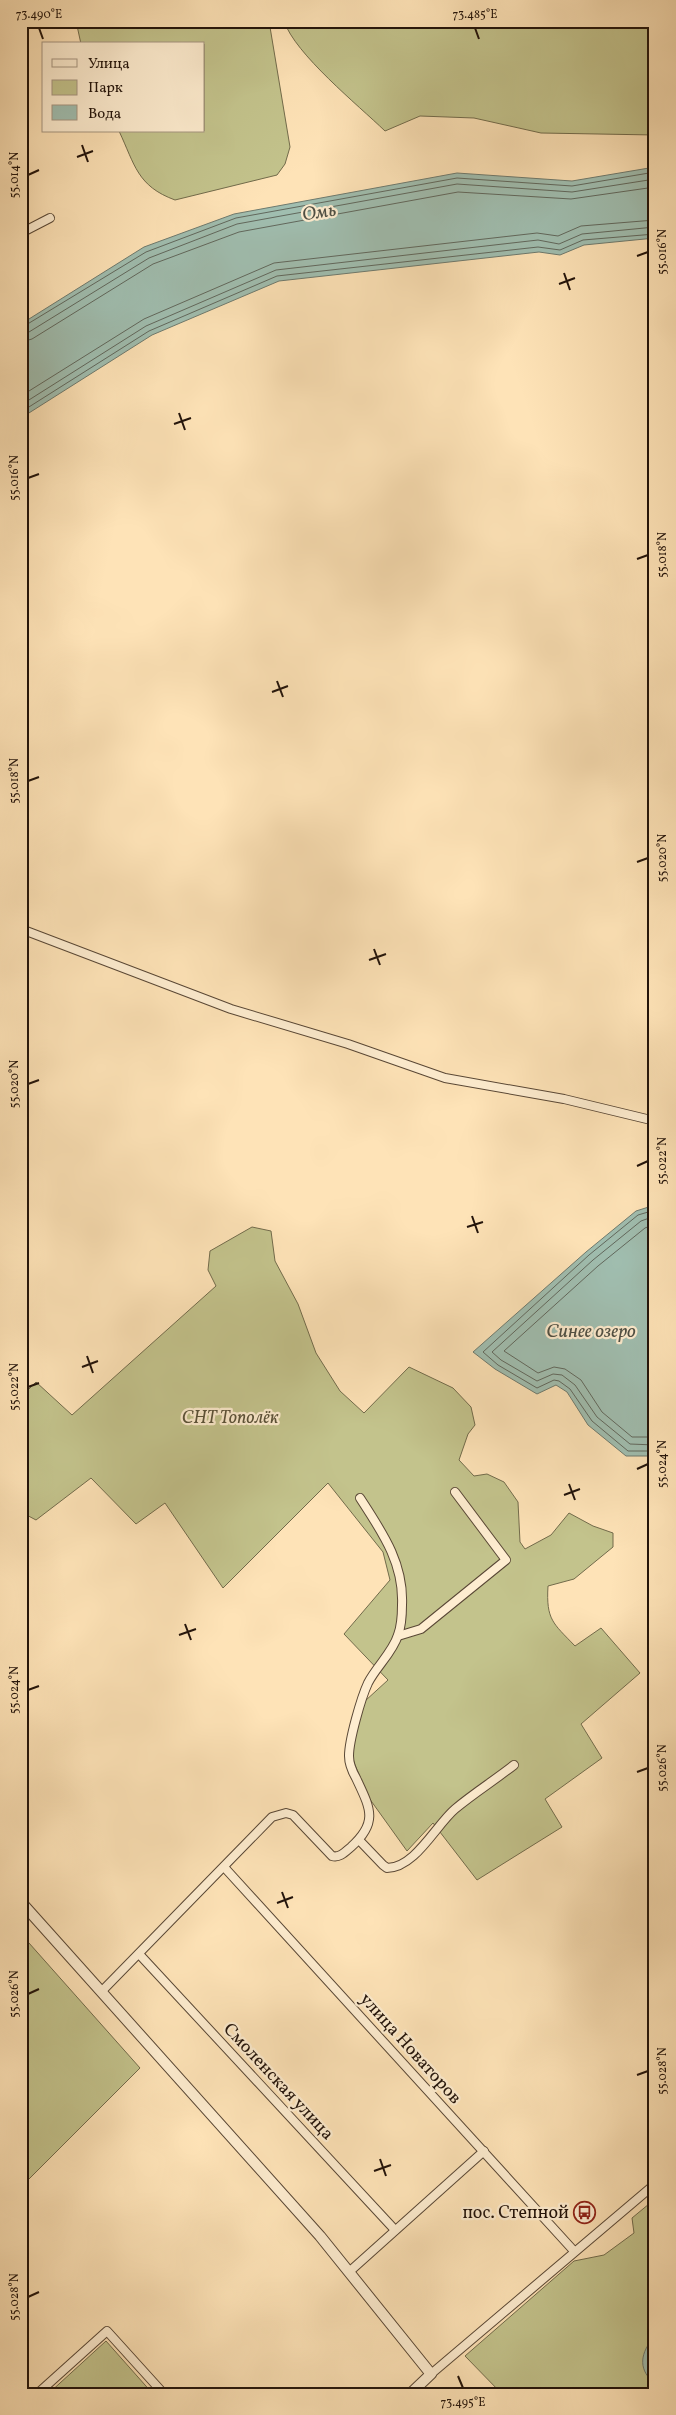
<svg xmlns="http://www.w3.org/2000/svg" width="676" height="2415" font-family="Vollkorn,serif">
  <rect width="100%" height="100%" fill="#fee3b7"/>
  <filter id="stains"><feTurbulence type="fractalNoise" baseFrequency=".004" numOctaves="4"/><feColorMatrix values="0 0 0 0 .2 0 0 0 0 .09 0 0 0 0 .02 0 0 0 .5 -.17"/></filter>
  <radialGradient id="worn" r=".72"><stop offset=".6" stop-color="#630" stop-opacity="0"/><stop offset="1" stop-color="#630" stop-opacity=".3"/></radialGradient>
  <g fill="#c3c38c" stroke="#726b4b">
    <path d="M76,21h193l21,126 -5,17 -8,11 -102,25c-38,-14 -40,-35 -56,-69h85v-87h-123z"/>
    <path d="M284,21h371v114l-114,-2 -67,-15 -54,-2 -35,15c-27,-26 -90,-77 -101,-110z"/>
    <path d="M252,1227l19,4 4,30 23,43 18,49 24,38 24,22 45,-46 44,21 18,19 4,18 -7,9 -9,26 15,16 13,-2 17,8 14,20 2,40 5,7 26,-14 18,-22 24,13 20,7v14l-39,32 -26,7c-2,34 5,37 27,60l26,-18 39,45 -59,51 21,34 -57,41 17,28 -85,53 -44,-57 -26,28 -38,-53 -19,-45 15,-52 23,-21 -44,-46 46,-54 -7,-28 -55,-69 -105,105 -58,-85 -29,21 -45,-46 -55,42 -15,-8v-115l15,-15 36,33 144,-129 -8,-16 2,-19z"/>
    <polygon points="21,1934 140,2068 21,2187"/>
    <polygon points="655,2199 655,2394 502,2394 465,2356 574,2261 604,2255 634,2233 632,2218"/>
    <polygon points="106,2341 153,2394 48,2394"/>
  </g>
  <g fill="#a0beb0" stroke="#6e7a6e">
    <polygon points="655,167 655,238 584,245 560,255 539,252 279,281 152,335 21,418 21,324 144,247 234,214 457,173 572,181"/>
    <polygon points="655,1205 655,1456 626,1456 588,1425 567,1392 556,1385 537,1394 495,1369 473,1352 586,1252 636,1211"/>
    <path d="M655,2336v43h-5c-13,-14 -7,-30 5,-43z"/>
  </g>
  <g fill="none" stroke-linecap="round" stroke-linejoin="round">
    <g stroke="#61685d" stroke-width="1">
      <polyline points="21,328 146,252 236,218 457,178 572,186 655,172"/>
      <polyline points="21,334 29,332 149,258 237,224 457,184 572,192 655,179"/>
      <polyline points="21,342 32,339 153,264 239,232 458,192 571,199 655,187"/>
      <polyline points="21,396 144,319 274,263 537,233 558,236 581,226 655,220"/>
      <polyline points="21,405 146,326 276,270 538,240 559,244 582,234 655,227"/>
      <polyline points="21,412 149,331 277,276 538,247 560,250 583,240 655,234"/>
      <polyline points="655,1210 638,1215 589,1255 483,1352 498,1365 537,1388 554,1380 559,1381 570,1389 592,1421 628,1451 655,1451"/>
      <polyline points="655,1216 641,1221 593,1260 492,1352 501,1360 537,1381 553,1374 562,1375 575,1385 597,1417 630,1444 655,1445"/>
      <polyline points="655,1224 645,1228 598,1266 504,1351 538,1373 554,1367 565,1369 581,1380 602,1412 632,1437 655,1437"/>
    </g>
    <defs>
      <g id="minor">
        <polyline points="21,233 50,218"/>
        <polyline points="21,929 231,1009 348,1044 445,1078 564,1099 655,1121"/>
        <polyline points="398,1636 421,1629 506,1560 455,1492"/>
        <path d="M359,1840l24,25 4,3c28,0 49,-43 68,-59 19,-16 40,-29 59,-44"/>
        <polyline points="224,1867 574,2251"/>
        <polyline points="139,1954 395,2230"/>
        <path d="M102,1991l170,-174 14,-4 7,2 39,41c8,2 13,-4 19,-9 28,-25 19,-39 5,-69 -4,-7 -7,-14 -7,-22 0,-16 12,-58 19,-73 8,-16 25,-31 30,-48 3,-8 4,-21 4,-30 2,-42 -20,-73 -42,-107"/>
        <polyline points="349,2272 484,2151"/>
        <polyline points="431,2374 655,2184"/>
        <polyline points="37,2394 107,2331 164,2394"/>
      </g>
      <polyline id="tertiary" points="21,1902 320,2236 431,2374 410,2394"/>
    </defs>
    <use href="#minor" stroke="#594735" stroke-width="10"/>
    <use href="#tertiary" stroke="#594735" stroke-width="12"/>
    <use href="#minor" stroke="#feedd0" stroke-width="8"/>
    <use href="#tertiary" stroke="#feedd0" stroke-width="10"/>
  </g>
  <path fill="none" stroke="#22130a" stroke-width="2" d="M39,28l4,11M475,28l4,11M82,145l6,17M77,157l16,-6M28,175l11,-5M637,256l11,-4M564,273l6,17M559,284l16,-6M179,413l6,17M174,424l17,-6M28,478l11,-4M637,559l11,-4M277,681l6,16M272,692l16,-6M28,781l11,-4M637,862l11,-4M374,949l6,16M369,960l17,-6M28,1084l11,-4M637,1166l11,-5M472,1216l6,17M467,1227l16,-5M87,1356l6,17M82,1367l16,-6M28,1387l11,-4M637,1469l11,-5M569,1484l6,16M564,1495l16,-6M185,1624l6,16M179,1635l17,-6M28,1690l11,-4M637,1772l11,-4M282,1892l6,16M277,1903l16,-6M28,1994l11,-5M637,2075l11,-4M380,2159l6,17M374,2171l17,-6M28,2297l11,-5M458,2376l5,12"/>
  <defs>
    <symbol id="bus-ring" viewBox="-11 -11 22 22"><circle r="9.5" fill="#feedd0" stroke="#8f2418" stroke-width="1.5"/><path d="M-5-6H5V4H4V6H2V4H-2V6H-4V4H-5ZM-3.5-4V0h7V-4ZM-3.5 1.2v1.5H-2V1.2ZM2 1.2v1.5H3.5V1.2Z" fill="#8f2418"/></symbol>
  </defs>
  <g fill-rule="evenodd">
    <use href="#bus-ring" x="572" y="2200" width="25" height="25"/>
  </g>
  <g text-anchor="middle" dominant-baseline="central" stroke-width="4.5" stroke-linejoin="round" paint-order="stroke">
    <g font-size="18" font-style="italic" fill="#5a5138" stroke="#feedd0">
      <text x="230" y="1418">СНТ Тополёк</text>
    </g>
    <g font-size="18" fill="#22130a" stroke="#feedd0">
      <text transform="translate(410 2049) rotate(48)">улица Новаторов</text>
      <text transform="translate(278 2082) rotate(47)">Смоленская улица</text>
    </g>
    <g font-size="18" fill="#22130a" stroke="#feedd0" text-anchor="end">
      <text x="569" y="2213">пос. Степной</text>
    </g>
    <g font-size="19" font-style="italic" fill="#4e4f44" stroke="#feedd0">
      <text transform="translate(319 213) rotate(-9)">Омь</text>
      <text x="591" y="1332">Синее озеро</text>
    </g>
  </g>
  <rect width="676" height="2415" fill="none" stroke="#fee3b7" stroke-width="55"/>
  <rect x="42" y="42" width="162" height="90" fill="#feedd0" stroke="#a69681"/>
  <rect x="52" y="59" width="25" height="8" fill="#feedd0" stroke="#a69681"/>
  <text x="88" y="68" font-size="15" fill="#22130a">Улица</text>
  <rect x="52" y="80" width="25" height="15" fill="#c3c38c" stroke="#a69681"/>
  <text x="88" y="92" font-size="15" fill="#22130a">Парк</text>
  <rect x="52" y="105" width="25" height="15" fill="#a0beb0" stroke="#a69681"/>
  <text x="88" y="118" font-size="15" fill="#22130a">Вода</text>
  <rect x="28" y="28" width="620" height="2360" fill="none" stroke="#22130a" stroke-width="2"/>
  <g font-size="12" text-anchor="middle" fill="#22130a">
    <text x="39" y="18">73.490°E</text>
    <text x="475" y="18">73.485°E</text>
    <text transform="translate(14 175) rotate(-90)" y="4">55.014°N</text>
    <text transform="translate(662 252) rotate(-90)" y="4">55.016°N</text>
    <text transform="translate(14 478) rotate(-90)" y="4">55.016°N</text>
    <text transform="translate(662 555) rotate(-90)" y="4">55.018°N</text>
    <text transform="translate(14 781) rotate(-90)" y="4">55.018°N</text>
    <text transform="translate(662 858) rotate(-90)" y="4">55.020°N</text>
    <text transform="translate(14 1084) rotate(-90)" y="4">55.020°N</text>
    <text transform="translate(662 1161) rotate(-90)" y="4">55.022°N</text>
    <text transform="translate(14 1387) rotate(-90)" y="4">55.022°N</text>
    <text transform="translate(662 1464) rotate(-90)" y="4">55.024°N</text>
    <text transform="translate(14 1690) rotate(-90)" y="4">55.024°N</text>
    <text transform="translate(662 1768) rotate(-90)" y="4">55.026°N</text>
    <text transform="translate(14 1994) rotate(-90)" y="4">55.026°N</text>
    <text transform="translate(662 2071) rotate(-90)" y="4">55.028°N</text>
    <text transform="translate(14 2297) rotate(-90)" y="4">55.028°N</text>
    <text x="463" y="2406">73.495°E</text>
  </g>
  <rect width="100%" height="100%" filter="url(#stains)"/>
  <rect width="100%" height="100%" fill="url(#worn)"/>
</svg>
